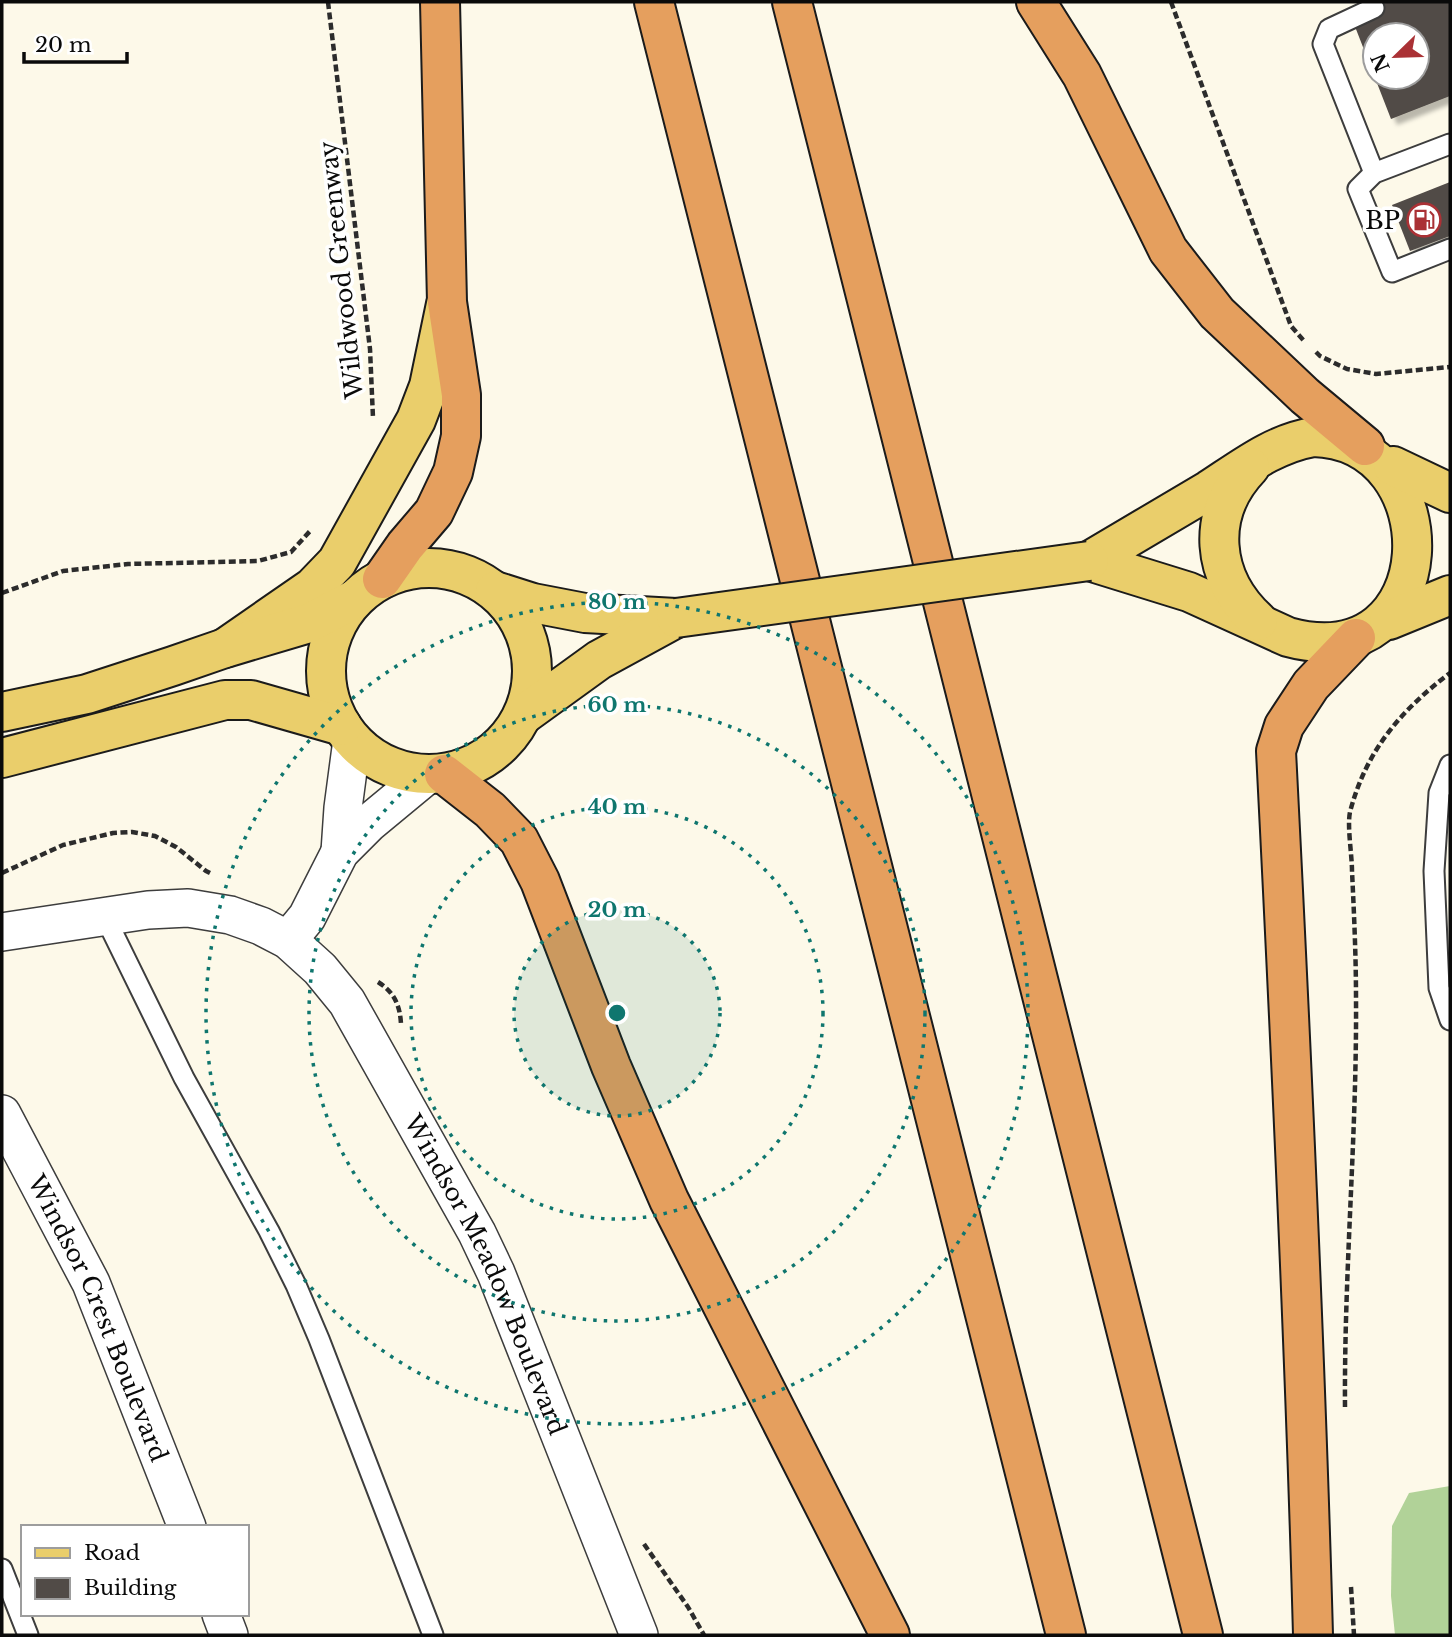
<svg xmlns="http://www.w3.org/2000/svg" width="1452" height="1637" font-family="'Libre Baskerville',serif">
  <defs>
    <filter id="shadow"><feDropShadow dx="6" dy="6" stdDeviation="2" flood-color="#0004"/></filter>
  </defs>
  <rect width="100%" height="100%" fill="#fdf9e9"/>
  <polygon fill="#b1d298" points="1450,1486 1450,1635 1395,1635 1391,1596 1392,1526 1409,1493"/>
  <g fill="#514b47" fill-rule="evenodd" filter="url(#shadow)">
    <path d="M1372,2h78v94l-59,23 -37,-95zM1375,35h42v42h-42z"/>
    <polygon points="1450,182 1450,236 1410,251 1392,205"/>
  </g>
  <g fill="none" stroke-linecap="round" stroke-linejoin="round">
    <defs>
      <g id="lane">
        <polyline points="1450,144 1374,173 1358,189 1392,272 1450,249"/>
        <polyline points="1374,173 1323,44 1329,29 1374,8"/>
        <polyline points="1450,765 1439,793 1434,871 1439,988 1450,1020"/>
        <polyline points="105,917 184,1078 269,1231 296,1285 319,1339 433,1635"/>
        <polyline points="2,1569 28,1635"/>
      </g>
      <g id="street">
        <polyline points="340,852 343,808 352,740"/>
        <path id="s1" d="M2,932l146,-22 40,-2 42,7 31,11 27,14 32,29 27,33 130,231 19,40 143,362"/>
        <polyline points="288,940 307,917 340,852 369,823 427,775"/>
        <path id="s2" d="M2,1114l89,169 96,244"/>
        <polyline points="221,1614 229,1635"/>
      </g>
      <g id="primary">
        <path d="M1313,437c139,3 133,243 -25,200l-99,-45 -100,-31c40,-24 80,-47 120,-71 34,-22 64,-46 104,-53z"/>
        <polyline points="1393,466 1450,493"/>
        <path d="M1250,467c-45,47 -39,111 8,154"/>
        <circle cx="429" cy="671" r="103"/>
        <polyline points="495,591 533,603 585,613 676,618"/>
        <polyline points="1389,620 1450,595"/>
        <polyline points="225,648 313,587 337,562 416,420 429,386 446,304"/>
        <polyline points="2,712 87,694 173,666 225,648 309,623 355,599"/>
        <polyline points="523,715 599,660 676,618"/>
        <polyline points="2,758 225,700 251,700 342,726"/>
      </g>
      <g id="highway">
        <polyline points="654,2 1066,1635"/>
        <polyline points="792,2 1203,1635"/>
        <polyline points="1036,2 1082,75 1168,250 1217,313 1305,396 1365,446"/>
        <polyline points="382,579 405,546 434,512 453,472 461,436 461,395 447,302 440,2"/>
        <polyline points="444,774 490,810 519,840 540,881 611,1066 669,1200 890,1635"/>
        <path d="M1313,1635c-8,-295 -22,-590 -37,-884l8,-25 27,-41 45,-47"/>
      </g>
    </defs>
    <use href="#lane" stroke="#3d3d3d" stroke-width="23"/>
    <use href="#street" stroke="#3d3d3d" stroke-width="40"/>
    <use href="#primary" stroke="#1b1b1b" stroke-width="42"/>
    <use href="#highway" stroke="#1b1b1b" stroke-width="42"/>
    <g stroke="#2c2c2c" stroke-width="4.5" stroke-dasharray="7 3.5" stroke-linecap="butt">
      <polyline points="328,2 370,349 373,418"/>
      <polyline points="1171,2 1291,326 1305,342"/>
      <polyline points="1316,352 1320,356 1347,369 1376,374 1450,367"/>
      <polyline points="2,593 63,571 128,564 258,561 291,552 311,530"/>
      <polyline points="2,873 63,845 113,833 132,832 155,836 176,847 206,871 212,874"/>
      <path d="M378,982c16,10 22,23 23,42"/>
      <path d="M1345,1407c-1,-136 12,-272 11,-409 0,-42 -2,-85 -4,-127 0,-16 -5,-45 -2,-59 16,-61 50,-101 100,-139"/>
      <polyline points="644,1544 688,1607 704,1635"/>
      <polyline points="1351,1587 1354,1635"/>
    </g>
    <use href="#lane" stroke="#fff" stroke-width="19"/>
    <use href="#street" stroke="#fff" stroke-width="37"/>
    <use href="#primary" stroke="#eace6b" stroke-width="38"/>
    <use href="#highway" stroke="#e59f5e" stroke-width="38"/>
    <defs>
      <polyline id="primary-bridge" points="676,618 1089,561"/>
    </defs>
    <use href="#primary-bridge" stroke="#1b1b1b" stroke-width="42" stroke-linecap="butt"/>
    <use href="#primary-bridge" stroke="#eace6b" stroke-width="38"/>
  </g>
  <circle cx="617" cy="1013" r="103" fill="#0f766e" fill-opacity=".12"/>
  <g fill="none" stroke="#0f766e" stroke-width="3.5" stroke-dasharray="3.5 7">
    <circle cx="617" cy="1013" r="103"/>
    <circle cx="617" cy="1013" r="206"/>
    <circle cx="617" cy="1013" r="308"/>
    <circle cx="617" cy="1013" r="411"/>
  </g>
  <defs>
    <symbol id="fuel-ring" viewBox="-11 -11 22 22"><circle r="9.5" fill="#fff" stroke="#aa3135" stroke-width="1.5"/><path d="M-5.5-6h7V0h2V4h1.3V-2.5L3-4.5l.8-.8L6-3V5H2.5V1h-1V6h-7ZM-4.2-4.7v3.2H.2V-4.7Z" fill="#aa3135"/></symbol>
  </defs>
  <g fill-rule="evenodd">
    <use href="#fuel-ring" x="1405" y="201" width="38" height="38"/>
  </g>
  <g text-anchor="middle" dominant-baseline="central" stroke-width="7" stroke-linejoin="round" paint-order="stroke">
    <g font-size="24" fill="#0a0a0a" stroke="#fff" text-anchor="end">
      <text x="1400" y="220">BP</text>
    </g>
    <g font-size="24" fill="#0a0a0a" stroke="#fff">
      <text transform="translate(341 270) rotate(-96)">Wildwood Greenway</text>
      <text stroke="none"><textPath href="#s1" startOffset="686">Windsor Meadow Boulevard</textPath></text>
      <text stroke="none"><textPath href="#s2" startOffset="226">Windsor Crest Boulevard</textPath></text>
    </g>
  </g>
  <circle cx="617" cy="1013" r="10" fill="#0f766e" stroke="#fff" stroke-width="3.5"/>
  <g font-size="21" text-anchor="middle" font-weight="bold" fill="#0f766e" stroke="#fff" stroke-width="7" stroke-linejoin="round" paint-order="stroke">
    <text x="617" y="609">80 m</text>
    <text x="617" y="712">60 m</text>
    <text x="617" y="814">40 m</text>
    <text x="617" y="917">20 m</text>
  </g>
  <rect width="1452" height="1637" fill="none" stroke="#0a0a0a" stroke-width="7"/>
  <rect x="21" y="1525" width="228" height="91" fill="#ffffff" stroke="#9d9d9d" stroke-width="2"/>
  <rect x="35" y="1548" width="35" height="10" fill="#eace6b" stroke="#9d9d9d" stroke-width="2"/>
  <text x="84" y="1560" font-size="21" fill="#0a0a0a">Road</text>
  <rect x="35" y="1578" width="35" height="21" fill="#514b47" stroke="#9d9d9d" stroke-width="2"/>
  <text x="84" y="1595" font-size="21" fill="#0a0a0a">Building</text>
  <g transform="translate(1396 56) rotate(247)"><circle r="33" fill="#ffffff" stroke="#9d9d9d" stroke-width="2"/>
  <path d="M0-5L12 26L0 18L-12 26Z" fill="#aa3135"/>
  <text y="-10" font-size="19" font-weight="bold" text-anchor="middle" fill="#0a0a0a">N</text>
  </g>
  <path d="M24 52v10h103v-10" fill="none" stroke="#0a0a0a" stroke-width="3.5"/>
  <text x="35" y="52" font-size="21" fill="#0a0a0a" stroke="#ffffff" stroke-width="5" paint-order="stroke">20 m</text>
</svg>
